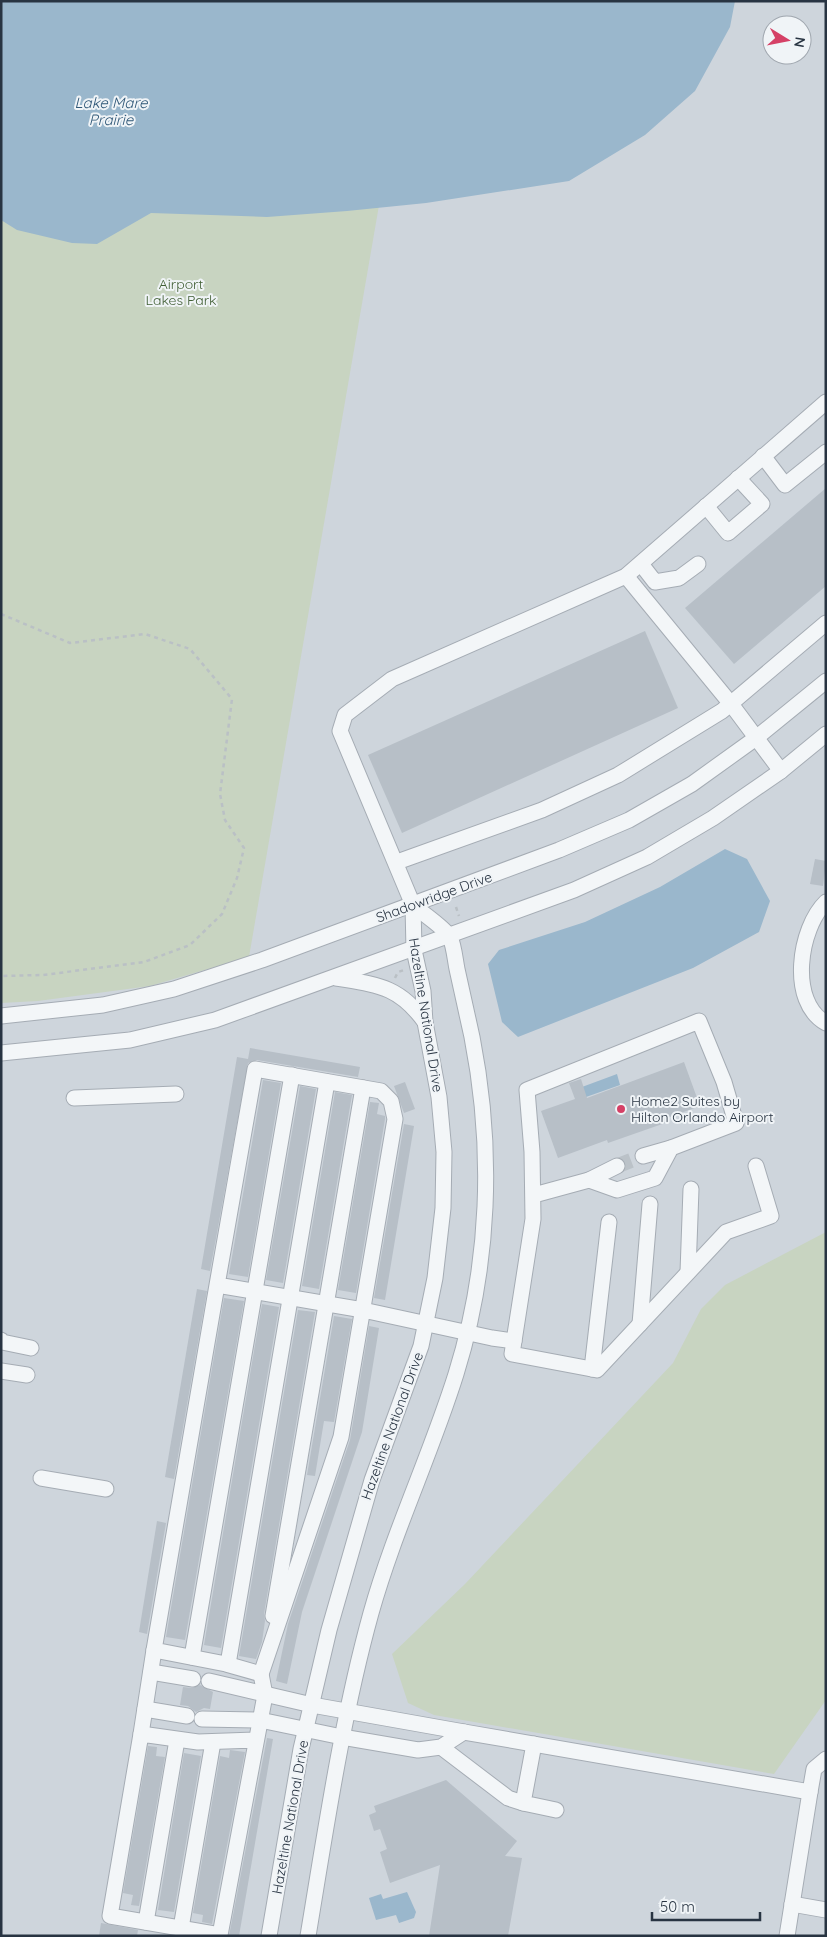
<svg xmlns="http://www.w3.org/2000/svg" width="827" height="1937" font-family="Quicksand,sans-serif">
  <rect width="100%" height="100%" fill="#e0e5ea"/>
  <path fill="#ced5dc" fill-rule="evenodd" d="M624,1h202v1935h-825v-1914zM772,25h30v30h-30z"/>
  <g fill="#c8d4c1">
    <polygon points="1,22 391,136 249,957 150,986 38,1001 1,1003"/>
    <polygon points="826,1232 826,1700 774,1774 434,1715 408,1703 392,1654 465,1584 673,1363 701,1309 725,1285"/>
  </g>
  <g fill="#9ab7cc">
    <polygon points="1,1 735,1 730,27 695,91 645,135 569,181 426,203 347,211 267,217 151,213 97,244 72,243 17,230 1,220"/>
    <polygon points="725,849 747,859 770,901 759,932 693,968 518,1037 502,1022 488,964 499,950 585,922 660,887"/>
    <polygon points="617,1074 620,1085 586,1097 582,1087"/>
    <polygon points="407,1892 416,1912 414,1918 399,1923 396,1915 376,1920 369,1898 381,1894 383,1899"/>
  </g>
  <g fill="#b7bfc7">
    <polygon points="826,488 826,586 734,664 685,608"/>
    <polygon points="645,631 678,708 402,833 368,755"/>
    <polygon points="815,859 826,861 823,886 810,884"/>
    <polygon points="250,1048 360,1067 358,1077 257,1060 248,1063 210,1271 201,1269 237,1057 248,1059"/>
    <polygon points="684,1062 700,1106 667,1118 668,1122 608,1143 607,1140 558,1158 541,1111 575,1099 569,1083 581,1079 587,1098"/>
    <polygon points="263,1080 281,1083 248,1277 229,1274"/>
    <polygon points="405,1082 415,1109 404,1113 394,1086"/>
    <polygon points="300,1086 316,1089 283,1283 266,1280"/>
    <polygon points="335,1092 352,1095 319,1289 302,1286"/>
    <polygon points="370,1102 379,1103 377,1114 385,1116 385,1119 356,1293 338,1290"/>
    <polygon points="404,1124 414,1126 385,1300 374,1298"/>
    <polygon points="197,1289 207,1291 174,1479 165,1477"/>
    <polygon points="224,1298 244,1301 185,1640 166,1637"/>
    <polygon points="262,1304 279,1307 221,1648 204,1645"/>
    <polygon points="298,1310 315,1312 264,1614 265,1621 262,1642 256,1659 239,1656"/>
    <polygon points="334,1316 352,1319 334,1422 324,1421 315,1476 307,1475"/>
    <polygon points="369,1326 379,1328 362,1432 302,1612 287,1684 276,1681 288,1624 350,1440"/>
    <polygon points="157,1521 166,1523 147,1634 139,1632"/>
    <polygon points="200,1685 213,1692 210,1709 204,1708 196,1712 188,1706 180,1705 183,1687 192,1688"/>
    <polygon points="267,1738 273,1739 239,1936 229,1936"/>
    <polygon points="148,1746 157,1747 156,1756 165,1757 139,1906 131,1905 133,1895 123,1893"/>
    <polygon points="230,1750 245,1752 212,1924 202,1922 203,1915 193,1913 220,1756 229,1758"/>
    <polygon points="184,1753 201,1756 174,1912 158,1910"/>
    <polygon points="446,1780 517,1841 505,1856 522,1858 508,1936 429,1936 440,1865 390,1883 380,1852 387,1849 380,1829 374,1831 369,1815 376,1812 374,1806"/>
    <polygon points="101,1923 138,1930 137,1936 99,1936"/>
  </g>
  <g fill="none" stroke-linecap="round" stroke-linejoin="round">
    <polyline stroke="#bbc2c8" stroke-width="15" stroke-dasharray="15 8" stroke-linecap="butt" points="617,1166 643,1156"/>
    <defs>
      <g id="minor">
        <polyline points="763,456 785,485 826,452"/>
        <polyline points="706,506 728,533 762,504 738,478"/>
        <polyline points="641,564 655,582 679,578 698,564"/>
        <polyline points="626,576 731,704 781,771"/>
        <polyline points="397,862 542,810 618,775 722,711 826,623"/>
        <path d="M826,902c-27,26 -38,100 0,121"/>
        <path d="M336,978c42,7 63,8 89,44"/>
        <polyline points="1,1016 103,1005 174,989 262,960 559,850 629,820 692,784 756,738 826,681"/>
        <polyline points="1,1053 130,1040 215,1020 574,890 647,857 713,818 781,771 826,734"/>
        <polyline points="74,1098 176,1094"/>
        <polyline points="643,1156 671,1148"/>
        <polyline points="589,1180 617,1166"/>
        <polyline points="688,1272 691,1189"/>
        <polyline points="217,1285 154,1650 226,1664 261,1674 341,1437 395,1119 391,1101 381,1091 255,1069 217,1285 363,1310 492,1338 514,1341 533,1219 532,1152 527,1090 699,1021 724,1082 736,1123 671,1148 655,1178 617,1190 589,1180 534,1195"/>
        <polyline points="640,1324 650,1204"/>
        <polyline points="1,1340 2,1342 31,1348"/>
        <polyline points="514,1341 512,1354 597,1370 726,1232 771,1216 756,1166"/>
        <polyline points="592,1369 609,1222"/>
        <polyline points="1,1371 27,1375"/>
        <polyline points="41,1478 106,1489"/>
        <polyline points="273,1616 363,1088"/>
        <polyline points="192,1657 292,1075"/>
        <polyline points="228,1664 327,1082"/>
        <polyline points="151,1672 193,1679"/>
        <polyline points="145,1709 187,1716"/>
        <polyline points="202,1719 260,1720 342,1737 418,1750 441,1747 464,1732 312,1705 209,1681"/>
        <polyline points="464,1732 810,1792 787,1936"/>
        <polyline points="141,1734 154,1650"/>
        <polyline points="255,1740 198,1742 141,1734 110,1916 220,1935 265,1695 261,1674"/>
        <polyline points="534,1744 523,1803 556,1810"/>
        <polyline points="441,1747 508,1798 523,1803"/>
        <polyline points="810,1792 814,1769 826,1759"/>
        <polyline points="792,1904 826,1910"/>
        <polyline points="146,1922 177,1740"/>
        <polyline points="181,1928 213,1742"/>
        <polyline points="269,1936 301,1749 329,1630 372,1480 421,1346 435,1278 443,1208 444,1152 439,1097 425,1022 423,991 414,950 413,905 340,731 345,715 392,679 626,576 826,402"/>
        <path d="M308,1936c18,-108 34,-218 63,-323 23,-82 60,-159 85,-239 34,-109 38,-225 16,-337 -5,-23 -10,-45 -15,-68 -2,-10 -3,-23 -7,-32 -5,-9 -28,-24 -37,-32"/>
      </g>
    </defs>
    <use href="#minor" stroke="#a5acb4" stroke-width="17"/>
    <g stroke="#bac0c5" stroke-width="2.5" stroke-dasharray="4 4" stroke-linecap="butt">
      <polyline points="1,614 70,643 145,634 190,649 232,699 220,794 225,820 244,848 237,878 222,914 190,945 144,962 43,975 1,976"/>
      <polyline points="456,907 459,916"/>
      <polyline points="395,978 398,972 404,970"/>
    </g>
    <use href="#minor" stroke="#f3f6f8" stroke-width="15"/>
  </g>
  <circle fill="#d54066" stroke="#f0f4f7" stroke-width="2" cx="621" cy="1109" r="5"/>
  <g text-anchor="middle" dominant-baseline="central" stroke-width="4" stroke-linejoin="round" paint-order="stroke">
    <g font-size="14" fill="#415f35" stroke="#f0f4f7">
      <text x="181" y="284">Airport<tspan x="181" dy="16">Lakes Park</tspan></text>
    </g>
    <g font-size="14" fill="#283442" stroke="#f0f4f7">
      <text transform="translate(434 897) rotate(-20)">Shadowridge Drive</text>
      <text transform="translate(426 1015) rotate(81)">Hazeltine National Drive</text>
      <text transform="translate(392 1426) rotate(-70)">Hazeltine National Drive</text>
      <text transform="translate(290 1817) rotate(-80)">Hazeltine National Drive</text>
    </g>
    <g font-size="14" fill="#283442" stroke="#f0f4f7" text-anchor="start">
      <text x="631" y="1101">Home2 Suites by<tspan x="631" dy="16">Hilton Orlando Airport</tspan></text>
    </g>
    <g font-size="15" font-style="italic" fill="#305878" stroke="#f0f4f7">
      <text x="111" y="102">Lake Mare<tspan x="111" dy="17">Prairie</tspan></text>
    </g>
  </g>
  <rect width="827" height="1937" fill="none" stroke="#283442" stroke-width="5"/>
  <g transform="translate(787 40) rotate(100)"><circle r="24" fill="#f0f4f7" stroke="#a0a7af"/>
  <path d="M0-4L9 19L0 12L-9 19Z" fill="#d54066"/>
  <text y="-8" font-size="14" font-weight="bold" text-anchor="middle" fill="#283442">N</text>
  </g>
  <path d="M652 1912v8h108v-8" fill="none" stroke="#283442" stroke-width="2.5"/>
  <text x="660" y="1912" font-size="15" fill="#283442" stroke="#f0f4f7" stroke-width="4" paint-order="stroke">50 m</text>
</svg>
